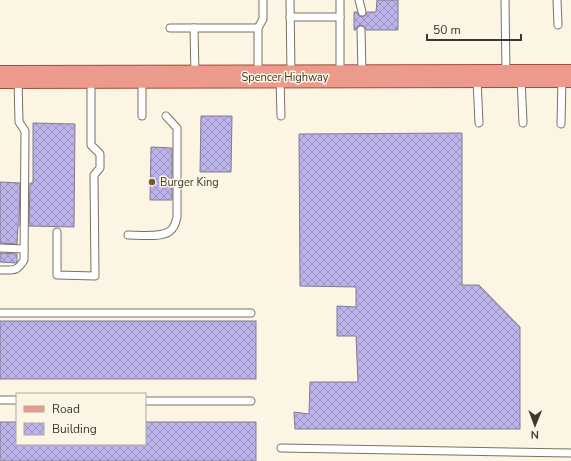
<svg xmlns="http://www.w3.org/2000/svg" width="571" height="461" font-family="'Nunito Sans',sans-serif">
  <defs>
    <pattern id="building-cross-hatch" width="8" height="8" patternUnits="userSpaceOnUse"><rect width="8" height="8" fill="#bcb3eb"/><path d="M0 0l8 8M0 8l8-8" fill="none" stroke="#9a93bf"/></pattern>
  </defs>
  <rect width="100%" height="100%" fill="#fdf5e4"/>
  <g fill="url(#building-cross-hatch)" stroke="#7f7c90">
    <polygon points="377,0 398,0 398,30 366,30 365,27 361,25 358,26 356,30 354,30 354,12 357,12 359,16 363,17 366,15 367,12 376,12"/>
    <polygon points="201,116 232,116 231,172 200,172"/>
    <polygon points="33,123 75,124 74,227 29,226 30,183 33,183"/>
    <polygon points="462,133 462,285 479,285 520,327 520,429 295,429 294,412 309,414 310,382 358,382 356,336 337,336 337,306 356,307 356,287 300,286 299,134"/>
    <polygon points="151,147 172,148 172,200 150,200"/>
    <polygon points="0,182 20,183 19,226 18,226 17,244 0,243"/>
    <polygon points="0,253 17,254 17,262 16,263 0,262"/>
    <rect x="0" y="321" width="256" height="58"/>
    <polygon points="0,422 17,422 17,444 145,444 145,422 256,422 256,461 0,461"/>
  </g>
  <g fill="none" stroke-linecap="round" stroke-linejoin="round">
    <defs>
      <g id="service">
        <polyline points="290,0 291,74"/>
        <polyline points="359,0 362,12"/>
        <polyline points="505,0 506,74"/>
        <polyline points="557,0 558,25"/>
        <polyline points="290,17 340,17"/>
        <polyline points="170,28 258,28"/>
        <polyline points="194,28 195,75"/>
        <polyline points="361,30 362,74"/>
        <polyline points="258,74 258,28 263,19 263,0"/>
        <polyline points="340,74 340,0"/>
        <polyline points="142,78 142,116"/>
        <polyline points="521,78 523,123"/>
        <polyline points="280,79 281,116"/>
        <polyline points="477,79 479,123"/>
        <polyline points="561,124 562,78"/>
        <polyline points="57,232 57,275 95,276 94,175 100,168 100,154 91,145 91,79"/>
        <path d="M128,235c10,0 34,3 42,-4 4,-3 6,-9 7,-14v-89l-11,-12"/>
        <polyline points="0,248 24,249"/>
        <path d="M0,270c13,0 17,2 24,-10l1,-129 -6,-9 -1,-43"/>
        <polyline points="0,313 251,313"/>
        <polyline points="0,400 17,400"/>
        <polyline points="145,401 251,401"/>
        <polyline points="281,448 571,453"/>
      </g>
      <polyline id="primary" points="0,77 571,76"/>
    </defs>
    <use href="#service" stroke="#7b7260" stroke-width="9"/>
    <use href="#primary" stroke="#a54c39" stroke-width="24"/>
    <use href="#service" stroke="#fff" stroke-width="7"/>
    <use href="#primary" stroke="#eb9a8b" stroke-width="22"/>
  </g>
  <circle fill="#78592e" stroke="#fdf5e4" stroke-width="1.5" cx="152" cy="182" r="4"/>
  <g text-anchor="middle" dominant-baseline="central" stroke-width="3" stroke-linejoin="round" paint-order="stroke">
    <g font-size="11" fill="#3c3830" stroke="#fdf5e4">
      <text x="285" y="77">Spencer Highway</text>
    </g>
    <g font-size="11" fill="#3c3830" stroke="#fdf5e4" text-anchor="start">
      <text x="160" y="182">Burger King</text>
    </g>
  </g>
  <rect x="16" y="393" width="130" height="52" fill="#fdf5e4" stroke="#b0a99c"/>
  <rect x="24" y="406" width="20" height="6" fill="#eb9a8b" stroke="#b0a99c"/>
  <text x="52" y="413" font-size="12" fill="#3c3830">Road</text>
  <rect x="24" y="423" width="20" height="12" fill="url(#building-cross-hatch)" stroke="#b0a99c"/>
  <text x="52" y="433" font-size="12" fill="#3c3830">Building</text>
  <g transform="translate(535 425) rotate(181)" stroke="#fdf5e4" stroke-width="3" paint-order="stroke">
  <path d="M0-3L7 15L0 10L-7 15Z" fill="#3c3830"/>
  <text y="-6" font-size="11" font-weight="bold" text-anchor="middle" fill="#3c3830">N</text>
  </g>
  <path d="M427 34v6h94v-6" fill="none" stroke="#3c3830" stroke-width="2"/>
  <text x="433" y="34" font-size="12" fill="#3c3830" stroke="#fdf5e4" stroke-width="3" paint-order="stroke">50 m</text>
</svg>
